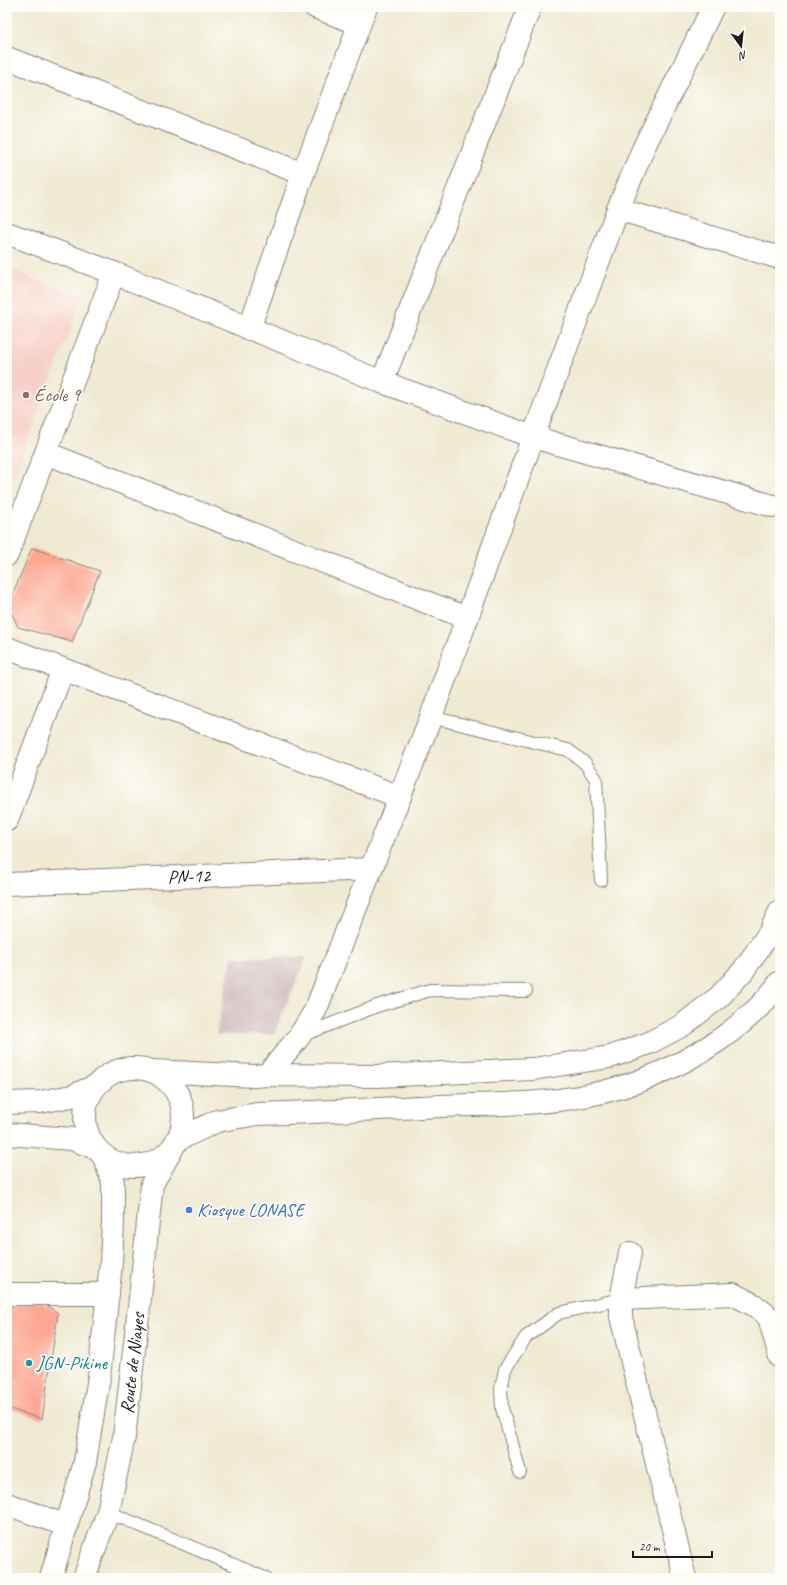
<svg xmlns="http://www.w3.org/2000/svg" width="787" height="1585" font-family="Caveat,sans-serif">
  <rect width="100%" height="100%" fill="#fdfcf7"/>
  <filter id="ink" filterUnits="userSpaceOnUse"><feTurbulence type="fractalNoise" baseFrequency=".025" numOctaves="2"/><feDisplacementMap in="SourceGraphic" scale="8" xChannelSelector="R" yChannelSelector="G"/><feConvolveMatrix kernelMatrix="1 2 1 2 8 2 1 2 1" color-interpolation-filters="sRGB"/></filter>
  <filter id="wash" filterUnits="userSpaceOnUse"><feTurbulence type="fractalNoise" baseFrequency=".012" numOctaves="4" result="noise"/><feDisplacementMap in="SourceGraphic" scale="16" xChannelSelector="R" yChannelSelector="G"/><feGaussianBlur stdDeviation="0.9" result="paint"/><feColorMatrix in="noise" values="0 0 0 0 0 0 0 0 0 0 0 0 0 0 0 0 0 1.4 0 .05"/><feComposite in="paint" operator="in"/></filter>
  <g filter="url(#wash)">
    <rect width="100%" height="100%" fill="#efead2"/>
    <polygon fill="#f7d1c9" points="7,268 83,297 7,494"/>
    <polygon fill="#d2bfc1" points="232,957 307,957 274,1034 216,1035"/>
    <g id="blocks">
      <g fill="#fda792">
        <polygon points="32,548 100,571 72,642 18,627 8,605"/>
        <polygon points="40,1301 58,1313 42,1419 7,1408 7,1317 9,1306"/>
      </g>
    </g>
  </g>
  <g filter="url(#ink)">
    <use href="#blocks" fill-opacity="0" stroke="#868377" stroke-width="1"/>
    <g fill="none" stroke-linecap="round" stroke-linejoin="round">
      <defs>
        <g id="service">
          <polyline points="431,717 568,750 585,763 596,779 601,880"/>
          <polyline points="301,1036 377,1006 430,990 526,991"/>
          <polyline points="520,1472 502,1408 501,1389 505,1369 526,1337 559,1313 621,1299"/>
          <polyline points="108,1512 265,1578"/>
        </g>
        <g id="minor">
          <polyline points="315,7 359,24"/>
          <polyline points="7,58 303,174"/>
          <polyline points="618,209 780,258"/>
          <polyline points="7,233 114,273 382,382 533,437 773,506"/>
          <polyline points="249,329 303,174 366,7"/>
          <polyline points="382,382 530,7"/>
          <polyline points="46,453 467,618"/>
          <polyline points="7,555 114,273"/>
          <polyline points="7,648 400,797"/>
          <polyline points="7,820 63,669"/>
          <path id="s1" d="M7,884l364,-15"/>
          <polyline points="267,1075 299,1037 316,1009 431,717 533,437 618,209 644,147 713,7"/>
          <polyline points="630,1253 621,1299 621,1317 685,1578"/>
          <polyline points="7,1294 108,1294"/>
          <polyline points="621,1299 733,1294 754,1305 769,1317 780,1357"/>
          <polyline points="7,1504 67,1526"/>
        </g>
        <g id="secondary">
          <circle cx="134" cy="1117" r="49"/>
          <polyline points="152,1071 254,1076 267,1075 377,1076 533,1069 610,1057 649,1043 683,1025 719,997 743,971 770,932 780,911"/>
          <polyline points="7,1103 40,1102 72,1096 95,1086"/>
          <polyline points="7,1134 72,1139 95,1148"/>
          <path d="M177,1140l40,-19 40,-7c62,-2 123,-5 184,-8 49,-2 100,-1 148,-11 47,-9 90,-28 130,-55 23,-16 44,-34 61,-58"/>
          <polyline points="51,1578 85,1462 99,1377 111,1263 113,1221 113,1182 103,1155"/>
          <path id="s2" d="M84,1578l24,-66 16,-75 14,-121 14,-132 20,-35"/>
        </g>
      </defs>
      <use href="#service" stroke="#868377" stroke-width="14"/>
      <use href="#minor" stroke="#868377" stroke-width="24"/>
      <use href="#secondary" stroke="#868377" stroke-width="24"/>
      <use href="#service" stroke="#fff" stroke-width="12"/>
      <use href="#minor" stroke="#fff" stroke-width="22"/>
      <use href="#secondary" stroke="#fff" stroke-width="22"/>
    </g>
  </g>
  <circle fill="#8d6e63" stroke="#fdfcf7" stroke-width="1.5" cx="26" cy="395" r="4"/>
  <circle fill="#3f7fe0" stroke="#fdfcf7" stroke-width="1.5" cx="189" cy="1210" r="4"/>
  <circle fill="#0f9aa8" stroke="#fdfcf7" stroke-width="1.5" cx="29" cy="1363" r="4"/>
  <g text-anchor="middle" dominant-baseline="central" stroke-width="3.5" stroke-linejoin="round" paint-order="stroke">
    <g font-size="19" fill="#785e54" stroke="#fdfcf7" text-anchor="start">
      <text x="34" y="395">École 9</text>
    </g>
    <g font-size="19" fill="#1c1c1c" stroke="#fdfcf7">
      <text stroke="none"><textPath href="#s1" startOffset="182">PN-12</textPath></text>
      <text stroke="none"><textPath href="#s2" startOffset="221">Route de Niayes</textPath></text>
    </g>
    <g font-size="19" fill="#366cbe" stroke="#fdfcf7" text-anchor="start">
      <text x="197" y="1210">Kiosque LONASE</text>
    </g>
    <g font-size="19" fill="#0d838f" stroke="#fdfcf7" text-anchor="start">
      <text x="37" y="1363">JGN-Pikine</text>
    </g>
  </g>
  <rect width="787" height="1585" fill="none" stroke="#fdfcf7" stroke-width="24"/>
  <g transform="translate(741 46) rotate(165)" stroke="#fdfcf7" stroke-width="3" paint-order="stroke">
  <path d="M0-3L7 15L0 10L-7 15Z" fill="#1c1c1c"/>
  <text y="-6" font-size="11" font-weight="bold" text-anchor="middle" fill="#1c1c1c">N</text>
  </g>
  <path d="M633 1551v6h79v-6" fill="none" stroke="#1c1c1c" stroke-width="2"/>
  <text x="639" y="1551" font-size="12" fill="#1c1c1c" stroke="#fdfcf7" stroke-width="3" paint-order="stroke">20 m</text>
</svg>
